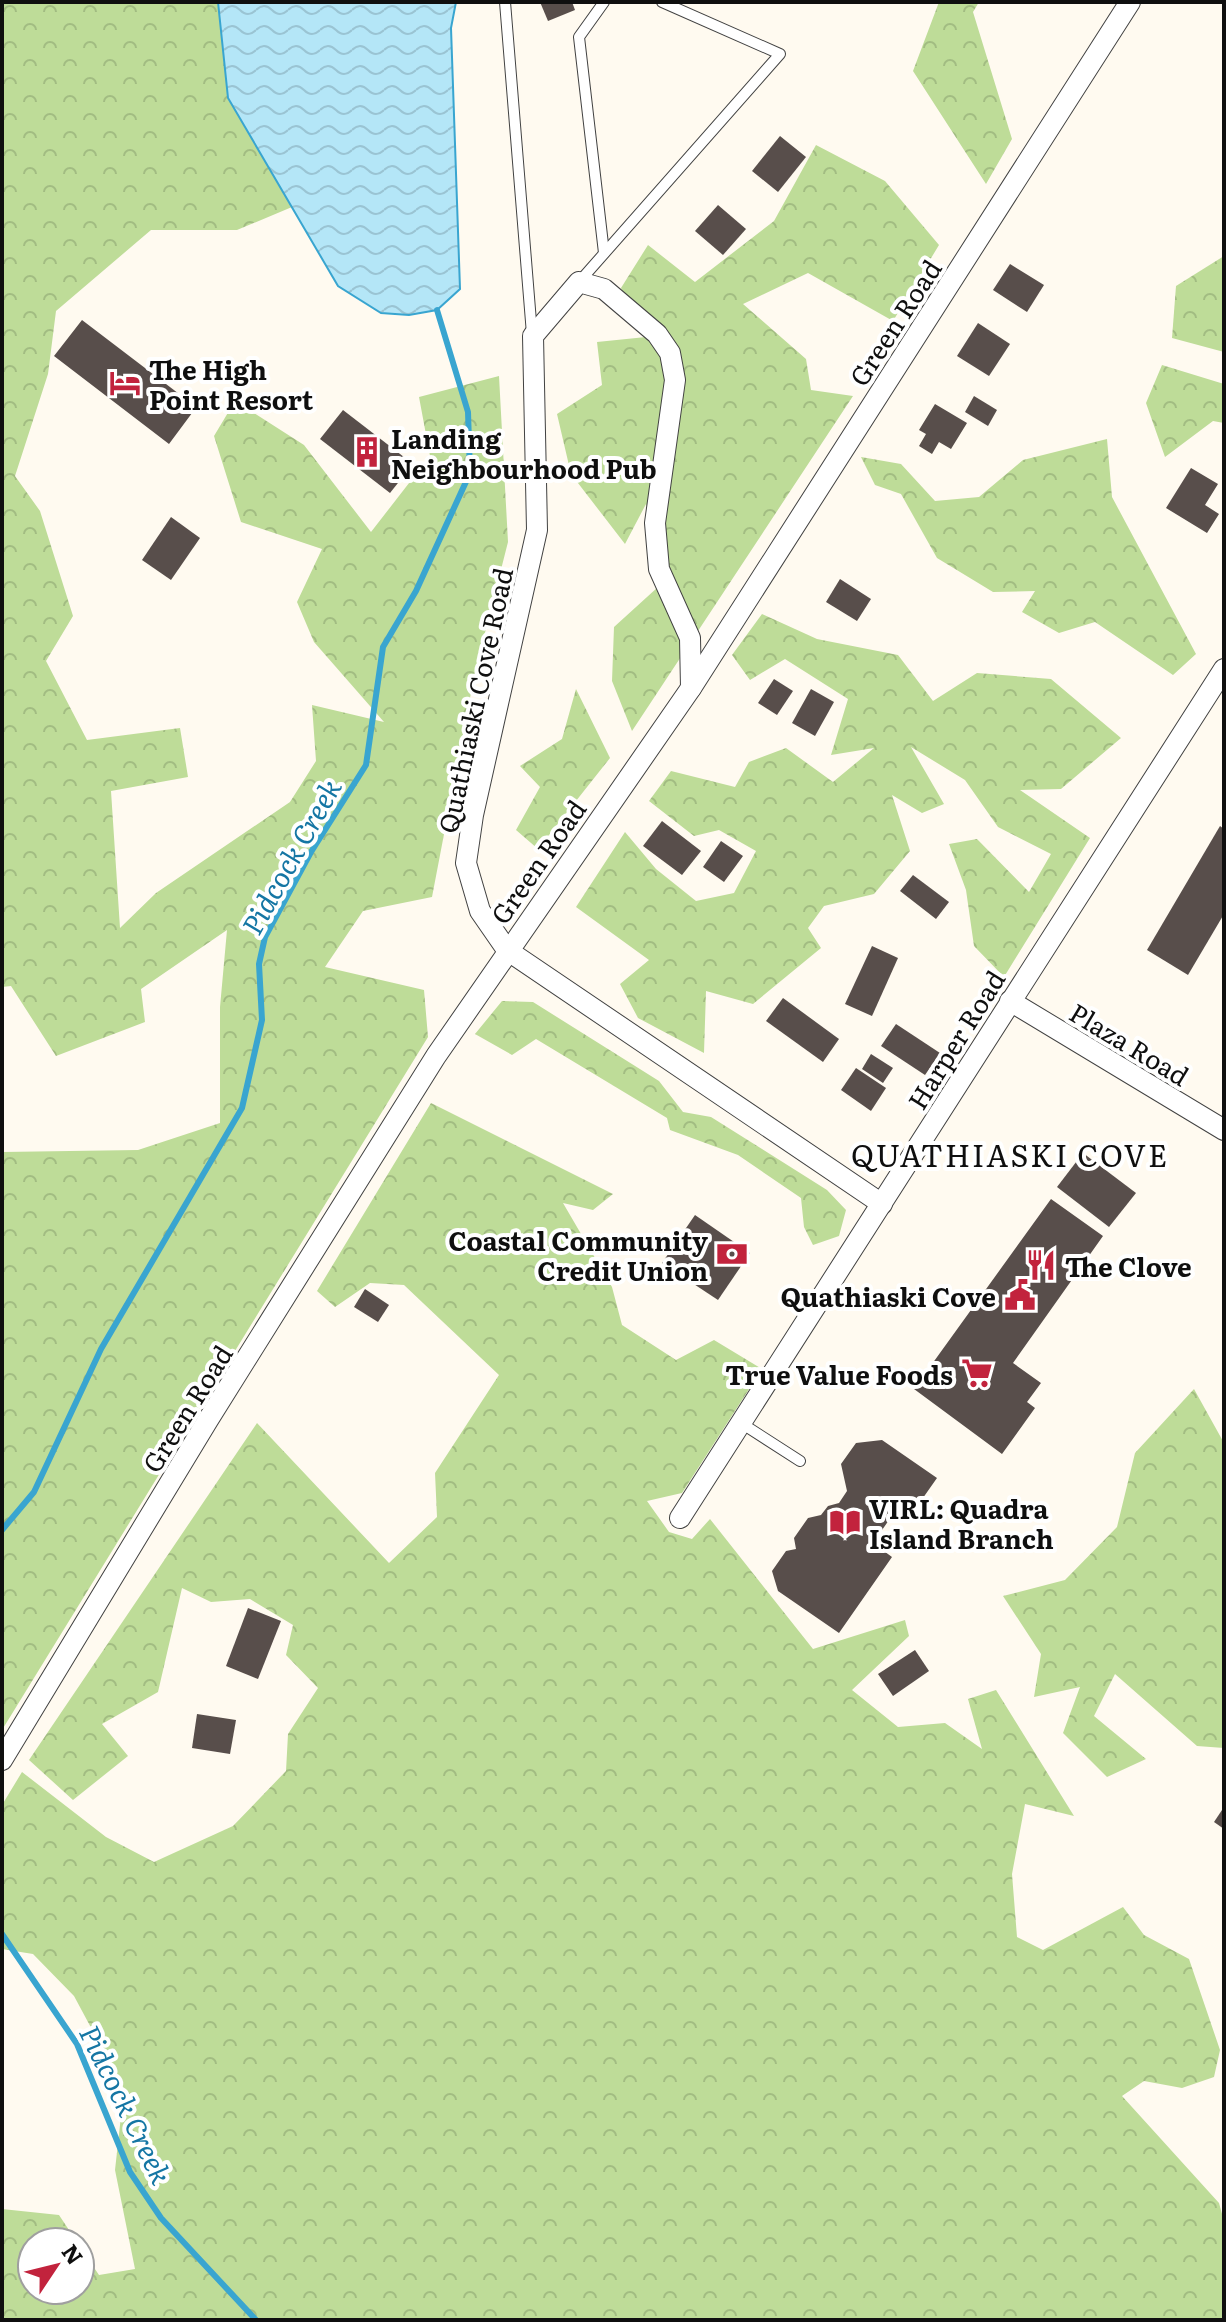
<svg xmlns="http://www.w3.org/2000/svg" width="1226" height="2322" font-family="Literata,serif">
  <defs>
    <pattern id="forest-crowns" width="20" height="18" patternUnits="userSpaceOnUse" patternTransform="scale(2)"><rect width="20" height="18" fill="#bedc98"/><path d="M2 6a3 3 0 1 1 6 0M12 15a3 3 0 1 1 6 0" fill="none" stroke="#a2bc82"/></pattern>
    <pattern id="water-waves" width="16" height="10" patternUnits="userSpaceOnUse" patternTransform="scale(2)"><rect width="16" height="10" fill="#b4e6f7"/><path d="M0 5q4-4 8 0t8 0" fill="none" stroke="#9ac4d3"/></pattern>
  </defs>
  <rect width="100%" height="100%" fill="#fffaf0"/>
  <g fill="url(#forest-crowns)">
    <polygon points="2,2 218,2 228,98 292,207 237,230 151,230 56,311 48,374 15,476 40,511 73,616 46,661 87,740 180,728 188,777 111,791 120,928 156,893 290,802 316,761 312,705 384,722 314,642 297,602 322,549 241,522 214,436 235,401 304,445 371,532 430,456 419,397 499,376 508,542 475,672 432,897 363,911 325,967 424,990 428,1037 2,1730 2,1152 138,1150 220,1123 220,1007 227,930 141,989 145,1022 56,1056 11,986 2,987"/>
    <polygon points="939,2 979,2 973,12 1012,139 986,184 913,71"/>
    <polygon points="816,145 885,181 939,245 893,321 808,273 743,304 806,359 811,390 853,396 632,731 612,681 614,627 669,577 646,504 625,544 571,474 557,414 602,385 597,342 646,337 621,288 648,245 695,282 774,221"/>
    <polygon points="1224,256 1224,352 1172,338 1176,286"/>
    <polygon points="1162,365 1224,384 1224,423 1213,421 1165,457 1146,403"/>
    <polygon points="1107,439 1112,497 1196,654 1173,675 1095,622 1059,633 1022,612 1035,591 993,592 937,558 901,494 875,485 861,457 901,464 935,501 979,497 1023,460"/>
    <polygon points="762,614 817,639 898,655 933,701 977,673 1051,679 1121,738 1061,789 1020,790 1090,838 1004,977 974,946 966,890 949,844 977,839 1029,892 1051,854 998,827 965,780 911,747 944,804 922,813 892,795 910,851 874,894 824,906 808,928 821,948 753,1004 706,991 704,1053 638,1018 620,984 649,960 576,907 625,832 656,869 696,901 734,893 756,851 719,830 694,836 649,801 671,771 735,787 749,762 786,748 833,782 874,748 831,755 848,699 785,659 750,680 732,655"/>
    <polygon points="576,689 610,758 538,849 516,830 540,787 520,766 562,739"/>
    <polygon points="502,1001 533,1002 659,1081 683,1112 711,1117 827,1190 846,1210 839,1236 813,1245 804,1227 801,1198 738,1155 670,1130 667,1118 536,1039 512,1055 475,1034"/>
    <polygon points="431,1103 613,1194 593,1210 563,1203 612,1287 622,1325 676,1360 714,1340 762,1369 682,1493 647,1501 669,1532 692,1539 710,1519 813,1649 905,1620 909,1636 852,1690 898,1727 945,1723 982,1749 968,1699 996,1690 1074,1816 1025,1804 1012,1874 1017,1937 1043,1950 1123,1907 1144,1935 1189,1959 1220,2050 1214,2077 1182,2088 1144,2081 1122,2096 1219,2203 1224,2221 1224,2320 2,2320 2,2209 59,2215 77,2242 32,2242 32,2290 80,2290 80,2247 99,2275 135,2269 115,2170 124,2089 74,1996 33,1954 2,1949 2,1805 22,1772 106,1837 154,1862 233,1826 286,1771 288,1734 318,1688 286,1655 293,1625 250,1599 211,1602 182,1588 158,1692 102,1724 128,1756 73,1800 29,1760 257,1423 389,1563 437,1517 435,1473 499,1375 404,1285 370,1283 335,1307 317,1291"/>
    <polygon points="1194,1389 1224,1443 1224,1748 1197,1746 1115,1674 1094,1716 1146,1759 1107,1777 1063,1733 1080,1687 1034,1697 1041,1654 1003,1596 1065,1580 1117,1527 1135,1453"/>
  </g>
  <polygon fill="url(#water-waves)" stroke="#39a5d0" stroke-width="2" points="218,2 456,2 451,28 460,289 437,310 409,315 381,313 338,286 228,98"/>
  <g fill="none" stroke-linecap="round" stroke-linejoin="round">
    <g stroke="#39a5d0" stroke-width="6">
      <polyline points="2,1530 34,1492 101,1349 242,1108 262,1020 259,964 265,937 311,852 366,765 383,647 416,591 470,473 468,412 437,310"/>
      <polyline points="2,1934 77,2044 130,2172 161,2218 256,2320"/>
    </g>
  </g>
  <g fill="#584e4b">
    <polygon points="540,2 572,2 575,10 548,21"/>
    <polygon points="780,136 806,157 778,192 752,171"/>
    <polygon points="718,205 746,229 723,255 695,231"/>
    <polygon points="1010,264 1044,285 1027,312 993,290"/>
    <polygon points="82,320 187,400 189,398 198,405 169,444 54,356"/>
    <polygon points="978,323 1010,344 989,376 957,356"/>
    <polygon points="974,396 997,410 988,426 965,412"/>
    <polygon points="935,404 967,423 951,449 939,442 932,454 919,446 926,434 919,430"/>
    <polygon points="343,410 413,464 390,493 320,439"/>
    <polygon points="1191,468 1218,484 1205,505 1219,514 1207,533 1166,508"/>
    <polygon points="171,517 200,538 171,580 142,560"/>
    <polygon points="840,579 871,599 857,621 826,602"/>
    <polygon points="774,679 793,691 777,715 758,703"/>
    <polygon points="811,689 834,702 815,736 792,723"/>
    <polygon points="662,821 701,851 682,875 643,846"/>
    <polygon points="1220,826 1224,829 1224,914 1188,975 1147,950"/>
    <polygon points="721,841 743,856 724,882 703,867"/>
    <polygon points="913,875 949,902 936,919 900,891"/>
    <polygon points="872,946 898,958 872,1016 845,1004"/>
    <polygon points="783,998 839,1039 823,1062 766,1021"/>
    <polygon points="896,1024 940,1053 925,1075 881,1046"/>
    <polygon points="871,1054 893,1068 883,1083 862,1069"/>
    <polygon points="856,1068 886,1088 871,1111 841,1090"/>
    <polygon points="1083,1153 1136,1193 1109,1227 1057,1187"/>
    <polygon points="1051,1199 1103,1236 1013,1363 1041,1383 1027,1402 1035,1408 1002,1454 914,1389"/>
    <polygon points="695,1215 750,1253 718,1300 662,1263"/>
    <polygon points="365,1289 389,1305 378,1322 354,1307"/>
    <polygon points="882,1440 937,1478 918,1505 905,1497 873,1543 892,1557 839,1633 778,1591 772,1571 786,1551 796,1549 794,1538 808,1518 821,1515 828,1506 839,1503 847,1491 841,1464 856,1443"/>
    <polygon points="248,1608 281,1621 258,1679 226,1666"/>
    <polygon points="915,1650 929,1671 893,1696 878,1674"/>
    <polygon points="197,1714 236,1720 230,1754 192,1748"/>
    <polygon points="1224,1807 1224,1829 1214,1822"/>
  </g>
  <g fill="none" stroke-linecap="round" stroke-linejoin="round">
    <defs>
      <g id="service">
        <polyline points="505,2 532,334"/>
        <polyline points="604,253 579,37 604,2"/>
        <polyline points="579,282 780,54 662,2"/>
        <polyline points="741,1423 800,1461"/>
      </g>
      <g id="minor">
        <polyline points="691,688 690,638 659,569 655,523 675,380 670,353 657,334 604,289 579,282 533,336 537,530 473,815 466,863 480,911 507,950 882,1204"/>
        <polyline points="1010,1001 1224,1130"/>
        <polyline points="680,1518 1224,669"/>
        <polyline points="2,1760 208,1420 436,1056 691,688 1130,2"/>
      </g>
    </defs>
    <use href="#service" stroke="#424242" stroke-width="12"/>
    <use href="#minor" stroke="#424242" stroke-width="22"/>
    <use href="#service" stroke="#fff" stroke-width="10"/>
    <use href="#minor" stroke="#fff" stroke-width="20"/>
  </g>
  <defs>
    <symbol id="hotel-bare" viewBox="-9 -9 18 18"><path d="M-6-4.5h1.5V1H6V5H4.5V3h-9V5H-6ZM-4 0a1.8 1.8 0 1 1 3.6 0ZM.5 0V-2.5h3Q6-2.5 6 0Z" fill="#c2233d" stroke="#fff" stroke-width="2.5" paint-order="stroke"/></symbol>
    <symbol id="building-bare" viewBox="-9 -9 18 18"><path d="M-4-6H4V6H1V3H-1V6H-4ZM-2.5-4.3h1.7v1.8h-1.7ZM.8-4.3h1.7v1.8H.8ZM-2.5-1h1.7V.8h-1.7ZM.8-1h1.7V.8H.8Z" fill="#c2233d" stroke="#fff" stroke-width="2.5" paint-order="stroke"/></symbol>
    <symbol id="bank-bare" viewBox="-9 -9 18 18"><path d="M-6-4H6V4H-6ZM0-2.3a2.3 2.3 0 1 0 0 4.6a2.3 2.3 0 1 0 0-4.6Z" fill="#c2233d" stroke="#fff" stroke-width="2.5" paint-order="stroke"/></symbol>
    <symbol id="restaurant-bare" viewBox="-9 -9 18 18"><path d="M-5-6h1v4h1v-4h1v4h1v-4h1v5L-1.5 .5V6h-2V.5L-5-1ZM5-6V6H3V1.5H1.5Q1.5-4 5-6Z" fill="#c2233d" stroke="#fff" stroke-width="2.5" paint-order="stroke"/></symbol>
    <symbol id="civic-bare" viewBox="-9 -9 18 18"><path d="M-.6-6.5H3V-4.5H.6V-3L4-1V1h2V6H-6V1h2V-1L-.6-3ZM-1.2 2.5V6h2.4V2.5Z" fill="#c2233d" stroke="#fff" stroke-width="2.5" paint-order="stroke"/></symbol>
    <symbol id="supermarket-bare" viewBox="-9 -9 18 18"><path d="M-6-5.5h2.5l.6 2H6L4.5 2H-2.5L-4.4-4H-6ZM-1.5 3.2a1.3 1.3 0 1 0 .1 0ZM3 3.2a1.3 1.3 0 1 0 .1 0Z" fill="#c2233d" stroke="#fff" stroke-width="2.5" paint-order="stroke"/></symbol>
    <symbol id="library-bare" viewBox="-9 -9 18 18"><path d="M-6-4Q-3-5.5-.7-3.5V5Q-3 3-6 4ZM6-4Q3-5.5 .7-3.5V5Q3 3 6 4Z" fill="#c2233d" stroke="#fff" stroke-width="2.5" paint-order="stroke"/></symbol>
  </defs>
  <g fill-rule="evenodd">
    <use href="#hotel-bare" x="103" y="361" width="44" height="44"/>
    <use href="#building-bare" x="345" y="430" width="44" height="44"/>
    <use href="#bank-bare" x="710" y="1232" width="44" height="44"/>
    <use href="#restaurant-bare" x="1019" y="1243" width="44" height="44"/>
    <use href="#civic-bare" x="998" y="1273" width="44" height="44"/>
    <use href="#supermarket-bare" x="955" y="1351" width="44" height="44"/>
    <use href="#library-bare" x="823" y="1500" width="44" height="44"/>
  </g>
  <g text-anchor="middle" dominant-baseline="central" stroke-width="8" stroke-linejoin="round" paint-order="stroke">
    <g font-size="26" fill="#0f0f0f" stroke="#fff">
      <text transform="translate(894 322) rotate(-57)">Green Road</text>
      <text transform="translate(474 700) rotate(-78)">Quathiaski Cove Road</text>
      <text transform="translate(537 861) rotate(-55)">Green Road</text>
      <text transform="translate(955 1039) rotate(-58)">Harper Road</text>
      <text transform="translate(1130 1043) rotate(31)">Plaza Road</text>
      <text transform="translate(186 1408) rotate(-58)">Green Road</text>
    </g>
    <g font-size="26" font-weight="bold" fill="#0f0f0f" stroke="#fff" text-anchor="start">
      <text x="149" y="368">The High<tspan x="149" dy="30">Point Resort</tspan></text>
      <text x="391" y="437">Landing<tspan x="391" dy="30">Neighbourhood Pub</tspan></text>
      <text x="708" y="1239" text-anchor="end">Coastal Community<tspan x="708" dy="30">Credit Union</tspan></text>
      <text x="1065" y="1265">The Clove</text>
      <text x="996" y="1295" text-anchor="end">Quathiaski Cove</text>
      <text x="953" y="1373" text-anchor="end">True Value Foods</text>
      <text x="869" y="1507">VIRL: Quadra<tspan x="869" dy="30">Island Branch</tspan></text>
    </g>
    <g font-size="28" font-style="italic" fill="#1576a4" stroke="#fff">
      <text transform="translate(290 856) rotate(-61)">Pidcock Creek</text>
      <text transform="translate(127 2104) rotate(64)">Pidcock Creek</text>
    </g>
    <g font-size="30" letter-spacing="2" fill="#0f0f0f" stroke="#fff">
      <text x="1010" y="1154">QUATHIASKI COVE</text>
    </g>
  </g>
  <rect width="1226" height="2322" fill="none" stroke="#0f0f0f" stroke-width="8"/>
  <g transform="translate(56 2266) rotate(55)"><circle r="38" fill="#ffffff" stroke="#9f9f9f" stroke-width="2"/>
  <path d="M0-6L14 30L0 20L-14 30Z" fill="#c2233d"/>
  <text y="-12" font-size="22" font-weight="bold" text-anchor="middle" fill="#0f0f0f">N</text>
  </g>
</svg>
